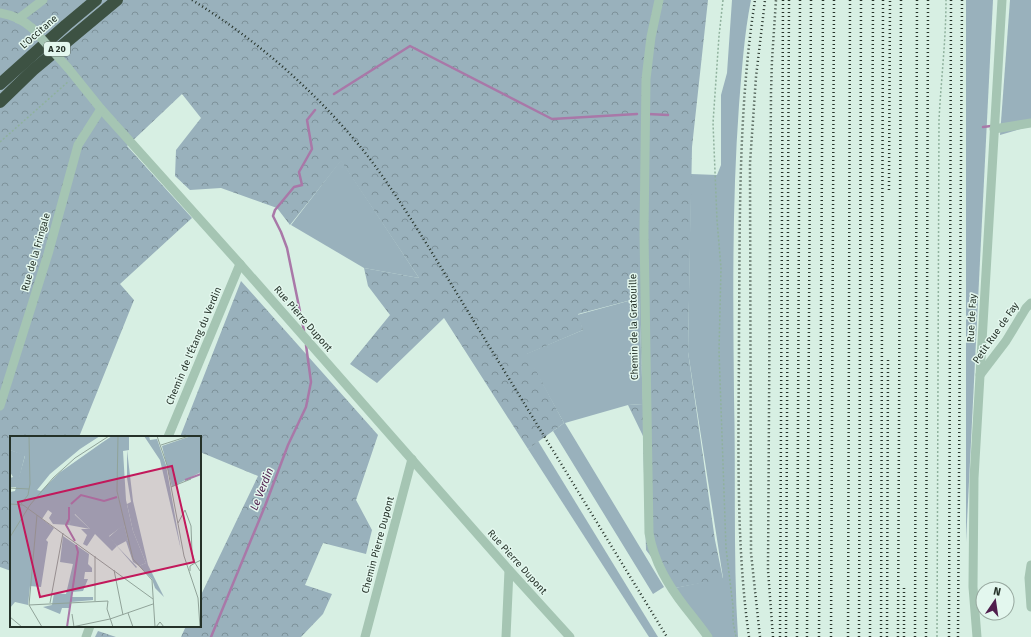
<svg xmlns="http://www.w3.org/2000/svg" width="1031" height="637" font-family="'Fira Sans',sans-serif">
  <defs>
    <pattern id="forest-crowns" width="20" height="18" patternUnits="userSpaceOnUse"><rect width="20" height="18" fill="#99b1bc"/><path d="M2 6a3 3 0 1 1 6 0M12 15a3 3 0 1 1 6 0" fill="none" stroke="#7d9199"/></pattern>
  </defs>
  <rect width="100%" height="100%" fill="#d7efe3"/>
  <g fill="#99b1bc">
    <path d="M732,0h19c-7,35 -9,70 -12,105 -7,97 -6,194 -5,292 2,80 -1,160 4,240h-30l-33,-49 48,-10 -35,-226 3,-178 26,1 4,-10v-70l6,-22z"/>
    <polygon points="966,0 993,0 966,542"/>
    <polygon points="1010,0 1031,0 1031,126 1000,135"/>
    <polygon points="341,160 419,278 364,268 291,225"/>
    <polygon points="639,298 643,404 628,405 565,423 664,587 653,594 553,431 564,423 526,354 583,330 577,315"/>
    <polygon points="538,441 658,637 649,637 528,449"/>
  </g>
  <g fill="url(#forest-crowns)">
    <polygon points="0,0 708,0 692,147 688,352 715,540 723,579 675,588 646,550 643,436 628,405 643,404 639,298 578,314 583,330 527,354 564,423 528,449 444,318 377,383 350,364 390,315 368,286 364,268 419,278 341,161 290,225 277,208 221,188 190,190 175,176 176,150 201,118 182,94 127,146 192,218 120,284 134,300 79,437 11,437 11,571 0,567"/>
    <polygon points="241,281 378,435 356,500 372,530 366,554 323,543 305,585 332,594 323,614 301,637 181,637 186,626 200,626 200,597 258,476 200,452 200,437 180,437"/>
    <polygon points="98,631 116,637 95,637"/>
  </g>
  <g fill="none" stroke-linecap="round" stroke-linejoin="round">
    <g stroke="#a978a8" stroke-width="2.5">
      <polyline points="334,94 410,46 552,119 637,114"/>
      <polyline points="648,114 668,115"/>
      <polyline points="983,127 991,126"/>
      <polyline points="304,331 287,248 281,232 273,216 275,210 294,187 302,185 299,172 312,149 307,120 315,110"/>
      <polyline points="211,637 265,506 288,445 306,407 311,382 306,345"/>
    </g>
    <g stroke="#8fb19d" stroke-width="1.5" stroke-dasharray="2 2" stroke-linecap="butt">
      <polyline points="723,0 719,36 713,123 717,220 721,268 719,351 726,548 733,606 733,622 736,637"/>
      <polyline points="0,142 69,81"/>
      <path d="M937,637l2,-517c2,-40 7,-80 7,-120"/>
    </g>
    <g stroke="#a5c5b3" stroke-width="9">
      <path d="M659,0l-8,37 -5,42 -2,154 5,300c5,29 19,52 36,74 8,10 16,20 23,30"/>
      <path d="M0,13c12,2 22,6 32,15"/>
      <polyline points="18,19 43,0"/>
      <polyline points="68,68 101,109 240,264 509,570 570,637"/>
      <polyline points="994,129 1031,123"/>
      <polyline points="980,375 1006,341 1026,308 1031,303"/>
      <polyline points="0,406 48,254 78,145 101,109"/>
      <polyline points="168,437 240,264"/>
      <polyline points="1031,565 1029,578 1031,607"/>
      <polyline points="86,637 90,626"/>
      <polyline points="365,637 412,459"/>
      <polyline points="506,637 509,570"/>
      <polyline points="977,637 973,587 974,478 1002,0"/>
    </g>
    <g stroke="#3d5243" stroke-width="12">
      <polyline points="0,84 66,25 96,0"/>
      <polyline points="0,102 33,70 117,0"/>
    </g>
    <g stroke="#253229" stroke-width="2.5" stroke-dasharray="1 3" stroke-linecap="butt">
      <path d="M192,0c65,40 122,90 171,150 22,28 41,58 60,88l244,399"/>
      <polyline points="889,190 890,0"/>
      <path d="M749,637c-14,-100 -10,-203 -10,-304 1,-111 -1,-223 16,-333"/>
      <polyline points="760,637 751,553 750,163 756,77 765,0"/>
      <polyline points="773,637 768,570 771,92 772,60 776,0"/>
      <polyline points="780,637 783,0"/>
      <polyline points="786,637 789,0"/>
      <polyline points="797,637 800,0"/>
      <polyline points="807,637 811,0"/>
      <polyline points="819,637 823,0"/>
      <polyline points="831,637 834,0"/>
      <polyline points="848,637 850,0"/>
      <polyline points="859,637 861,0"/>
      <polyline points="870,637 873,0"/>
      <polyline points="881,637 883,0"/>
      <polyline points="887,637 888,358"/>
      <polyline points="898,637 901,0"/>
      <polyline points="904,637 904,588"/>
      <polyline points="915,637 917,0"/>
      <polyline points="926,637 928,0"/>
      <polyline points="949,637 951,0"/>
      <polyline points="958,637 962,0"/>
    </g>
    <polyline stroke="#a5c5b3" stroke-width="9" points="32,28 68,68"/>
  </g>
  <g text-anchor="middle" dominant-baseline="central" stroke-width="3" stroke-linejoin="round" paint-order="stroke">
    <rect fill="#e3f7ee" stroke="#5e6d64" stroke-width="1" x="44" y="42" width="26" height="14" rx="3"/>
    <g font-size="9" font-weight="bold" fill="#253229">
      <text x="57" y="49">A 20</text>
    </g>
    <g font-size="10" fill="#253229" stroke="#e3f7ee">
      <text transform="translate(39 32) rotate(-41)">L'Occitane</text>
      <text transform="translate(36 252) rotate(-74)">Rue de la Fringale</text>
      <text transform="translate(972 318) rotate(-87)">Rue de Fay</text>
      <text transform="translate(303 319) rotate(49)">Rue Pierre Dupont</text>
      <text transform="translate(634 327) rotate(-91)">Chemin de la Gratouille</text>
      <text transform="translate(996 333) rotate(-55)">Petit Rue de Fay</text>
      <text transform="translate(194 346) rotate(-67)">Chemin de l'Étang du Verdin</text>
      <text transform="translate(378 545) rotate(-75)">Chemin Pierre Dupont</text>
      <text transform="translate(517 562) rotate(48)">Rue Pierre Dupont</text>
    </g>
    <g font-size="11" font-style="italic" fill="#501e4d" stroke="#e3f7ee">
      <text transform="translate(262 489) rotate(-68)">Le Verdin</text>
    </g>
  </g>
  <g transform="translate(10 436)">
    <rect width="191" height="191" fill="#d7efe3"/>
    <path d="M134,0h5l1,4 7,-1 9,26 15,85 -21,-90zM181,0h10v36l-29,15 -10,-41zM0,14l15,5 -8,32h-7v-9l3,-1 -3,-5zM117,14l6,51 15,64 16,32 -9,-9 -3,-9 -13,-13 7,-3 -13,-32 -6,-27 4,-2 -4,-24zM64,78l16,15 -21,-4zM114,88l4,16 -11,6 20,21 -1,1 -27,-31z" fill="#99b1bc"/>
    <path d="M0,0h90l-20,13 -30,25 -13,16 4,1 18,-18 44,-31 9,-6h17v14l-6,1 3,49 7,31 13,32 -7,3 -6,-4 -7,-21 2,-1 -4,-15 -15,11 8,10 -5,5 -17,-17 -8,12 -4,-2 4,-9 -6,-6h9l-15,-15 -6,11 -16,-1 -4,-6 3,-5 -4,-3 -6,9 12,9 -8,12 2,2 -7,45 -11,-1 -2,19 -13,-3 -5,6v-116l5,-1 10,-35 -15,-6zM53,100l26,18 -1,10 4,4v4h-7l-1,7h4l-5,12 -11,1v5h21v3l-22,2 -2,6h-7l-2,6 -17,-7 9,-2 2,-12 12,1 7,-30 -13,-2z" fill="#99b1bc"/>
    <path fill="none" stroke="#a978a8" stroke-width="2" d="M175,44l16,-6M61,68l10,-9 23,6 13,-4M59,71v12l-3,6 9,16M57,191l11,-75 -2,-7"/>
    <path fill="none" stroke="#90a399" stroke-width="1" d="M108,0l-1,55 16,68 19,21 3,47M147,0l10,29 17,91 14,42 2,29M151,9l28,-9M161,51l20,-8M0,52l19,1M0,68l13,1 130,94M11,68l7,-9 2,-11 -1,-48M27,79l-8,90 13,22M168,87l7,-13 6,16 1,27 3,10 -5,3v5M0,101l20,-32 23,-27 22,-20 34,-22M104,134l9,45M190,135l-5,-8 6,-3M85,165v-45M40,167l13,-70M19,169l79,-4 -1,8 6,18M118,177l5,14M62,178l2,13M0,181l12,10M62,191l38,-8 43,-15M146,191l4,-5 4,5"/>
    <path fill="#c2185b" fill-opacity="0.15" stroke="#c2185b" stroke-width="2" d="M162,30l22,96 -154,35 -22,-95z"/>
    <rect width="191" height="191" fill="none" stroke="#253229" stroke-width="2"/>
  </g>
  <g transform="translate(995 601) rotate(13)"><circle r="19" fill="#e3f7ee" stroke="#97a89f"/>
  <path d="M0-3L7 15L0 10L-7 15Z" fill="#501e4d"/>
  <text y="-6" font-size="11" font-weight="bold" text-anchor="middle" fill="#253229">N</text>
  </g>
</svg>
